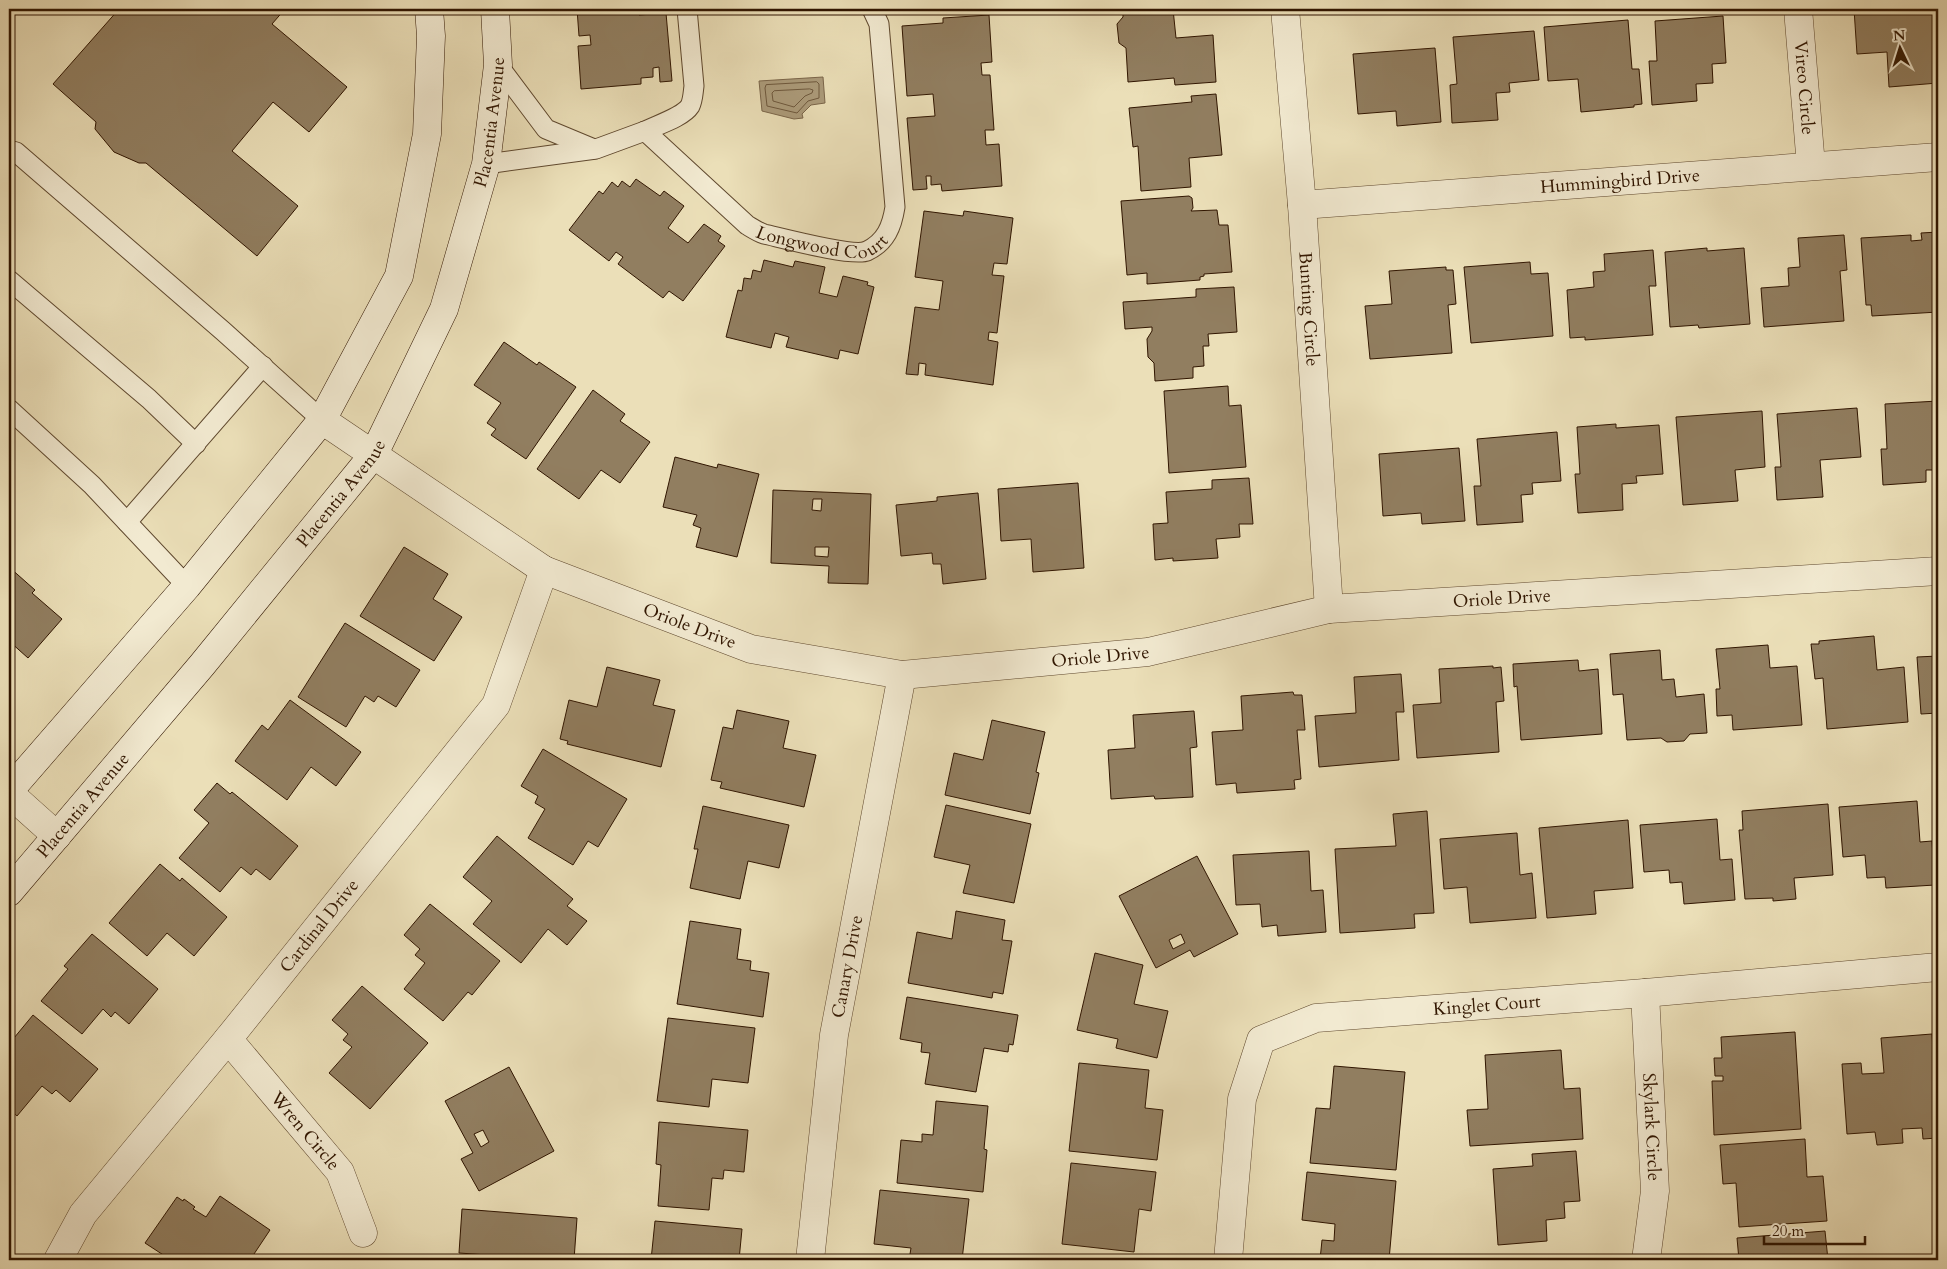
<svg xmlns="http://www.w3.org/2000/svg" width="1947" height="1269" font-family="Cardo,serif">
  <rect width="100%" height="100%" fill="#ebdfb8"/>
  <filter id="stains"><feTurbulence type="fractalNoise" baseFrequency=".004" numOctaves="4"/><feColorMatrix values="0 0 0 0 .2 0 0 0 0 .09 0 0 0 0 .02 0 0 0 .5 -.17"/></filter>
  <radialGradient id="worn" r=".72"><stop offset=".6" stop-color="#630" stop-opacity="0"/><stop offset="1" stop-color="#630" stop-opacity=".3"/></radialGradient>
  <polygon fill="#ab9a79" stroke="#7a6549" points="823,77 825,103 811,105 802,114 803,118 794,119 762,111 759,81"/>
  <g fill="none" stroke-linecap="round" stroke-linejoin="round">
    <g stroke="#6e583c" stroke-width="1">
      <polygon points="817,82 819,84 819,98 808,101 797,113 767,106 765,88 766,85"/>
      <polygon points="810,89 813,90 812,93 805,96 794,107 773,101 772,93 774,91"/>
    </g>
  </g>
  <g fill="#917e60" stroke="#301500" fill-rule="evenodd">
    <polygon points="119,9 285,9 272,24 347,87 309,132 273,102 232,151 298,206 257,256 146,163 139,163 114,152 95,129 96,122 53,84"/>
    <polygon points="577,9 638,9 639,15 666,13 672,81 660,82 659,67 653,68 653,77 641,78 641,84 581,89 578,46 591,45 590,35 579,36"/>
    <polygon points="1123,9 1173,9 1176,38 1213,35 1216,82 1175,85 1174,78 1128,82 1126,48 1119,43 1117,24 1123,17"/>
    <polygon points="1854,9 1936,9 1938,83 1889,87 1887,52 1857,54"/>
    <polygon points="989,15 992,62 981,63 982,75 990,75 994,130 985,130 986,145 999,144 1002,186 942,191 941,184 931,185 931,176 926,176 927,189 913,190 907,118 935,116 933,94 907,96 902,26 943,23 943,18"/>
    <polygon points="1723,16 1726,63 1712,64 1713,83 1696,84 1697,101 1652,105 1649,61 1657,61 1655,21"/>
    <polygon points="1628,20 1632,69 1639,69 1642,104 1634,105 1634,107 1581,112 1578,79 1548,81 1544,27"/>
    <polygon points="1534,31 1539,80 1509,83 1510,92 1496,93 1498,120 1452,123 1450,85 1457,84 1453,37"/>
    <polygon points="1435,48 1441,122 1397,126 1396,111 1358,114 1353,54"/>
    <polygon points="1216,94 1222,155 1189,158 1191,187 1141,191 1138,146 1133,147 1129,108 1192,102 1191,96"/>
    <polygon points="636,179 660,196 664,191 684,206 668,228 688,243 704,224 721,236 718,241 725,246 683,301 669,291 663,298 618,264 623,257 616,252 609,261 569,230 599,191 603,194 612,182 618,187 622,181 630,187"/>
    <polygon points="1189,196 1192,198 1193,208 1191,211 1217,210 1219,225 1228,225 1232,272 1204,274 1204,276 1200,277 1200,280 1147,284 1147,273 1127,275 1121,201"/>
    <polygon points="924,211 963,216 964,211 1013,218 1007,264 994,263 992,275 1004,276 997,333 989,332 988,340 998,342 993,385 925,375 926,364 919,363 918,375 906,374 915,307 939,310 943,281 915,277"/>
    <polygon points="1938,232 1938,312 1872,316 1871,305 1866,305 1861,238 1911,235 1911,241 1922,240 1921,233"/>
    <polygon points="1844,235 1847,270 1840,271 1844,321 1764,327 1761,288 1789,286 1788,268 1800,267 1798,238"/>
    <polygon points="1707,248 1707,251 1744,248 1750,324 1699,328 1698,325 1670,327 1665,252"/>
    <polygon points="1653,250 1656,286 1649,286 1653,335 1585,340 1585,337 1570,338 1567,290 1594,287 1593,272 1605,271 1604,254"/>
    <polygon points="764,260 793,267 795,261 825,267 819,293 837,297 843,276 868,282 867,285 874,287 858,354 840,350 838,359 786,347 789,337 775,333 771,348 726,337 738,290 742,291 744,278 751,279 753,270 761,272"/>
    <polygon points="1530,262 1531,274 1548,273 1553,336 1471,343 1464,267"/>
    <polygon points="1446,267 1446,270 1453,270 1456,304 1448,305 1452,353 1370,359 1365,306 1392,304 1389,271"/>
    <polygon points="1234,287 1237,332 1208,334 1209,346 1203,346 1204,366 1193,367 1193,378 1155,381 1154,363 1148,357 1147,339 1152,331 1152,327 1125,329 1123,302 1196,297 1196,289"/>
    <polygon points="504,342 537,365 539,362 576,387 526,459 491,435 496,429 487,423 501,403 474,385"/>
    <polygon points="1228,386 1229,406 1241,405 1246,467 1169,473 1164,391"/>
    <polygon points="593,390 625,414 620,421 650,442 620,483 601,470 579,499 537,469"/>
    <polygon points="1938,401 1938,449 1934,449 1935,470 1926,470 1926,482 1883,485 1881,449 1887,449 1885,404"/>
    <polygon points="1857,408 1861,457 1820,460 1823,497 1777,500 1775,467 1781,467 1777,414"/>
    <polygon points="1762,411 1765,467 1735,470 1738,501 1683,505 1676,417"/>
    <polygon points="1616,424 1616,428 1659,425 1663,474 1636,476 1637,483 1622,484 1623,510 1578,513 1575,474 1580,474 1577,427"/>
    <polygon points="1557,432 1561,481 1532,483 1533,494 1521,495 1523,522 1477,525 1474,486 1481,486 1477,439"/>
    <polygon points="1459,448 1465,521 1422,524 1421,513 1383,516 1379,454"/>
    <polygon points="675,457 717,468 718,464 759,474 737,557 696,547 701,528 693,525 697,515 663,507"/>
    <polygon points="1249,478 1253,524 1239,524 1240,537 1216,539 1218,558 1173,561 1173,558 1155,560 1153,524 1168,523 1166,492 1212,489 1212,480"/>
    <polygon points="1078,483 1084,568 1033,572 1031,539 1001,541 998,489"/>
    <path d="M773,490l98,4 -3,90 -40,-1 1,-17 -58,-3zM813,499h9l-1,12 -9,-1zM815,547h14l-1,10 -13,-1z"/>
    <polygon points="978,493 986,579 943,584 941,564 933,564 932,553 901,556 896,505 937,501 937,497"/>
    <polygon points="404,547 448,574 433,599 462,617 434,661 360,616"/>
    <polygon points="9,567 35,590 32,593 62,619 28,658 9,641"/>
    <polygon points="345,623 420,670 396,707 378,696 374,702 365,696 346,727 298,697"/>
    <polygon points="1874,636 1877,670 1904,667 1908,722 1827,729 1823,678 1815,679 1811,644 1819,644 1819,641"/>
    <polygon points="1768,645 1770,668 1797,666 1802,725 1733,730 1732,715 1717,716 1716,689 1720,689 1716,649"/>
    <polygon points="1660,650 1662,680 1674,679 1676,697 1704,694 1707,733 1690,734 1684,741 1667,742 1661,738 1627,740 1623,694 1613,695 1610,654"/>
    <polygon points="1938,656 1938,713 1921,714 1917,657"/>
    <polygon points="1578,660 1579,671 1598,669 1602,734 1521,740 1517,686 1514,687 1513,664"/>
    <polygon points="1493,666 1493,668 1501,667 1504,701 1496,702 1499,752 1417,758 1413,705 1441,703 1439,669"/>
    <polygon points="607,667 660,680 653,705 675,710 661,767 567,744 568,741 560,739 569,700 597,707"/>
    <polygon points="1401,674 1404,712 1396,712 1399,760 1319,767 1315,716 1356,713 1354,677"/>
    <polygon points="1293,692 1294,695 1302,695 1305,730 1297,730 1301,779 1294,780 1295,789 1237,793 1236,783 1216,785 1212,732 1243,730 1241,696"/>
    <polygon points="290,700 361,752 336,786 311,767 287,800 235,761 262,725 268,730"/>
    <polygon points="737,710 789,721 783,748 816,755 804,807 720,788 722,782 711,780 723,727 733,729"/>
    <polygon points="1194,711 1197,747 1190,748 1193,797 1155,799 1154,796 1111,799 1108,750 1135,748 1133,715"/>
    <polygon points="992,720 1045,732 1036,772 1039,773 1030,814 945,795 954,753 983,760"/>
    <polygon points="543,749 627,799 598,847 588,841 573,865 528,838 545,809 535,803 538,796 521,786"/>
    <polygon points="217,783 230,794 232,792 298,846 270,880 256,869 251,875 241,867 220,892 179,858 209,823 194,810"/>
    <polygon points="1917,801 1920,842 1932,841 1935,885 1886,888 1885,877 1867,878 1865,855 1843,857 1839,807"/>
    <polygon points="1828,804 1833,875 1794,878 1796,899 1773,901 1773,898 1745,899 1739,830 1743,830 1742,811"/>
    <polygon points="946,805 1031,824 1014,903 963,893 970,865 934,857"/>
    <polygon points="703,806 789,825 779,868 748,861 740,899 690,888 698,849 694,849"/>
    <polygon points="1427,811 1434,913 1414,914 1415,928 1340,933 1335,849 1396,846 1393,814"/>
    <polygon points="1717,819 1720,860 1732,859 1735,900 1684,904 1682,882 1670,883 1669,870 1644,872 1640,825"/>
    <polygon points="1628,820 1633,888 1594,891 1596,914 1547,918 1539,828"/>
    <polygon points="1517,833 1520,875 1532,873 1536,918 1470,923 1467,887 1444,889 1440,839"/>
    <polygon points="497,836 573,899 567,906 587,921 567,945 548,929 521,963 473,924 492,901 463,877"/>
    <polygon points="1309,851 1311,891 1323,890 1326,932 1278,936 1277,925 1262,927 1260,904 1236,905 1233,855"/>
    <path d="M1197,856l41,78 -44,23 -4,-7 -34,18 -37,-72zM1181,934l4,9 -12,6 -4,-9z"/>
    <polygon points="160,864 180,881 182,878 227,917 194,956 167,933 147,956 109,923"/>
    <polygon points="430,904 500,961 472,995 468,992 443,1021 404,989 425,963 415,955 420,949 404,935"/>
    <polygon points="956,911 1005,920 1002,940 1012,941 1003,994 993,992 992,998 908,983 917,932 952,939"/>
    <polygon points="690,921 741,929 737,959 751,961 750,970 769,973 763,1017 677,1004"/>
    <polygon points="92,934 158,989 129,1024 115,1012 111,1017 103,1009 82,1034 41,1001 68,969 64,966"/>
    <polygon points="1095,953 1143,965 1134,1004 1168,1011 1157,1058 1116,1048 1118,1039 1077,1030"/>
    <polygon points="362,986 428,1043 370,1109 329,1073 352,1047 343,1040 348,1034 332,1020"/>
    <polygon points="907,997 1018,1015 1013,1045 1009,1044 1008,1052 984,1048 976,1092 925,1084 930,1053 921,1052 922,1043 900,1039"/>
    <polygon points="33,1015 98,1069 70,1102 56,1090 52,1094 42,1086 17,1116 9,1109 9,1044"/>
    <polygon points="668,1018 755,1028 748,1083 712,1079 709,1107 657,1101"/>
    <polygon points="1795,1032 1801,1129 1714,1135 1712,1081 1723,1081 1723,1076 1715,1076 1714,1058 1722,1058 1721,1037"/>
    <polygon points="1932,1034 1938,1122 1938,1126 1936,1127 1937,1138 1923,1139 1922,1128 1902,1129 1903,1143 1877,1145 1875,1132 1847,1134 1842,1064 1861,1063 1862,1074 1884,1073 1881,1038"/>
    <polygon points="1561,1050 1564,1089 1580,1088 1583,1139 1470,1146 1467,1110 1488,1109 1485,1055"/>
    <polygon points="1079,1063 1149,1070 1145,1108 1163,1110 1157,1160 1069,1151"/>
    <polygon points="1334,1066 1405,1072 1396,1170 1310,1163 1316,1108 1330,1109"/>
    <path d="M509,1067l45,84 -75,40 -18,-32 12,-6 -28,-52zM483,1130l6,12 -8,5 -7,-13z"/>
    <polygon points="936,1101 988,1106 984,1149 987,1150 983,1192 897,1183 901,1140 922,1142 922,1134 933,1135"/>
    <polygon points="659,1122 748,1130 744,1172 724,1170 723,1179 712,1178 709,1210 658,1206 661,1165 656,1164"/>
    <polygon points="1805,1139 1807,1177 1823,1176 1827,1221 1739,1227 1736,1183 1723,1184 1720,1145"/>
    <polygon points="1576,1151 1580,1201 1564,1202 1565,1218 1546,1220 1547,1241 1498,1245 1493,1169 1533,1166 1532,1154"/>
    <polygon points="1071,1163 1156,1172 1151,1211 1139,1209 1134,1252 1062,1244"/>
    <polygon points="1307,1172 1396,1181 1389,1260 1320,1260 1322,1240 1334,1241 1335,1224 1302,1220"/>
    <polygon points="880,1190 969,1199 962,1260 909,1260 911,1248 874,1244"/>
    <polygon points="220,1196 270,1230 250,1260 171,1260 145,1243 177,1197 183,1201 184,1199 195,1207 193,1209 206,1217"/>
    <polygon points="462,1209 577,1218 574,1260 542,1258 542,1260 488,1260 488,1255 459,1253"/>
    <polygon points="655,1221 742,1229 739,1260 651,1260"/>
    <polygon points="1825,1231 1828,1260 1739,1260 1737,1238"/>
    <polygon points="1058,1255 1118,1260 1058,1260"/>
  </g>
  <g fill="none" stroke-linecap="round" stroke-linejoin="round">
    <defs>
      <g id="service">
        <polyline points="498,65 546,129 594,149"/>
        <path d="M645,131c12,-6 38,-14 45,-25 3,-6 3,-13 4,-20l-7,-77"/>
        <polyline points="9,150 16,152 223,331 322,420"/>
        <path id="s1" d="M486,164l110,-15 49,-18 102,94c5,3 11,7 17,9 18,4 89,23 103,17 19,-9 25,-25 28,-44l-16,-183 -7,-15"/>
        <polyline points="9,280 149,399 196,444"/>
        <polyline points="9,409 92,485 187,586"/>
        <polyline points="127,522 263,366"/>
      </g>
      <g id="minor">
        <path id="s2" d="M1285,9l17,196 27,404"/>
        <path id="s3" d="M1798,9l13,157"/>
        <path id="s4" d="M1302,205l636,-48"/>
        <path id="s5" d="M322,420l222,150 207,79 151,26 246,-23 181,-43 609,-38"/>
        <polyline points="9,793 57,836"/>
        <path id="s6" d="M1645,993l10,198 -9,69"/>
        <path id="s7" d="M228,1039l112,133 23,61"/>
        <path id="s8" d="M58,1260l25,-46 145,-175 268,-334 48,-135"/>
        <path id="s9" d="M810,1260l24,-225 68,-360"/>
        <path id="s10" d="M1228,1260l14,-161 19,-59 55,-22 329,-25 293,-26"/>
      </g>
      <g id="secondary">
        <polyline points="9,791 187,586 322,420 399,276 427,134 431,36 429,9"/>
        <path id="s11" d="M9,892l193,-227 172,-211 70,-145 42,-145 12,-99 -3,-56"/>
      </g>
    </defs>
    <use href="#service" stroke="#5f482e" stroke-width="21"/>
    <use href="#minor" stroke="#5f482e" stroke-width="29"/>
    <use href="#secondary" stroke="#301500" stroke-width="29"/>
    <use href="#service" stroke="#f2ead1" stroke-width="19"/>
    <use href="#minor" stroke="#f2ead1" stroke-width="28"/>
    <use href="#secondary" stroke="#f2ead1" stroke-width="28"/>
  </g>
  <g text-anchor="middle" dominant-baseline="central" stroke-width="4" stroke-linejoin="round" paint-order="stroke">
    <g font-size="18" fill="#301500" stroke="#f2ead1">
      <text stroke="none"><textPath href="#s3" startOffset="79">Vireo Circle</textPath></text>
      <text stroke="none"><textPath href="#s11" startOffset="924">Placentia Avenue</textPath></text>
      <text stroke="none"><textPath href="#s4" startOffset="319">Hummingbird Drive</textPath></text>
      <text stroke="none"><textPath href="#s1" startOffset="381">Longwood Court</textPath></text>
      <text stroke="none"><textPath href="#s2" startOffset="301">Bunting Circle</textPath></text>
      <text stroke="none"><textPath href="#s11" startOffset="519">Placentia Avenue</textPath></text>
      <text stroke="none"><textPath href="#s5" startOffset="1249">Oriole Drive</textPath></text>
      <text stroke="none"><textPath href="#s5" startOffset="424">Oriole Drive</textPath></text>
      <text stroke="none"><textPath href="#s5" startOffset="842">Oriole Drive</textPath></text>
      <text stroke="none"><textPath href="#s11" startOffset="114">Placentia Avenue</textPath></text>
      <text stroke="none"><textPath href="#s8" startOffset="425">Cardinal Drive</textPath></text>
      <text stroke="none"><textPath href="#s9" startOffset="296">Canary Drive</textPath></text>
      <text stroke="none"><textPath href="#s10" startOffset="454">Kinglet Court</textPath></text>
      <text stroke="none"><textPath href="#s6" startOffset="134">Skylark Circle</textPath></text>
      <text stroke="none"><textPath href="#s7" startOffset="120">Wren Circle</textPath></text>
    </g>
  </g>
  <rect width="1947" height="1269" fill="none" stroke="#ebdfb8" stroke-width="30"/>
  <rect x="10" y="10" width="1927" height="1249" fill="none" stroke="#301500" stroke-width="2.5"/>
  <rect x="15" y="15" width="1917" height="1239" fill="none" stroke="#301500"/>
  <g transform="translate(1900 48) rotate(356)" stroke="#f2ead1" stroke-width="4" paint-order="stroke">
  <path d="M0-4L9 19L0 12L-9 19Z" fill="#301500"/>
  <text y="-8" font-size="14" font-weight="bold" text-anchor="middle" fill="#301500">N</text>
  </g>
  <path d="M1764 1236v8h101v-8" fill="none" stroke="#301500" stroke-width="2.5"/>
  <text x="1772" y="1236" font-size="15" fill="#301500" stroke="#f2ead1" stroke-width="4" paint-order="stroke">20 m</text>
  <rect width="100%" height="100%" filter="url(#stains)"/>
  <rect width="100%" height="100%" fill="url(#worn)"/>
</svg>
